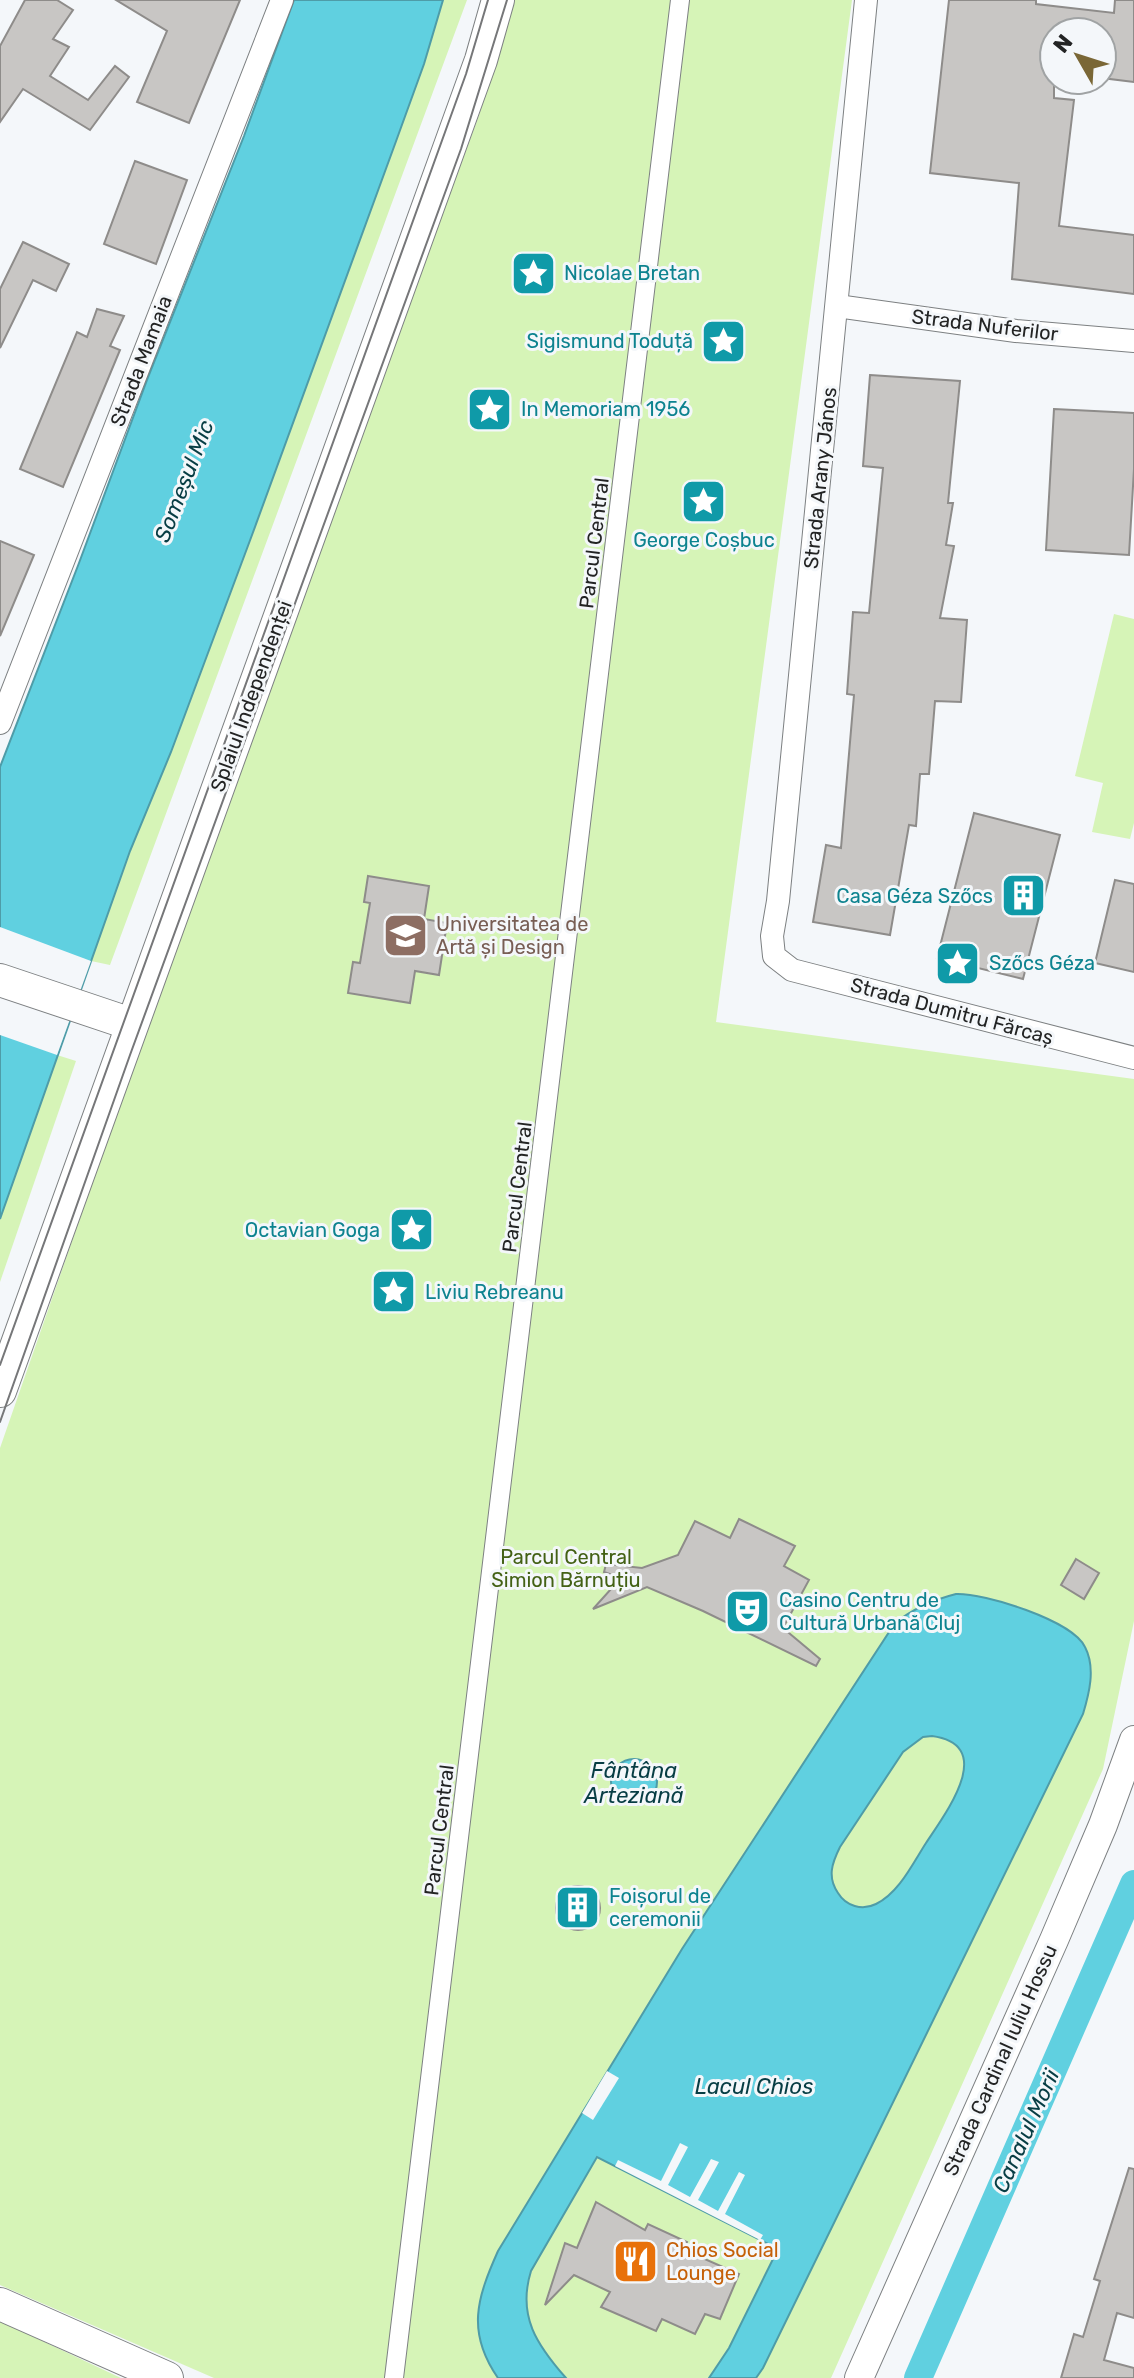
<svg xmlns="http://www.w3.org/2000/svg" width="1134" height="2378" font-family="Rubik,sans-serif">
  <rect width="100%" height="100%" fill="#f4f7fa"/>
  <g fill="#d6f4b7">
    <polygon points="443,0 467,0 110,965 91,961 130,851 171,752 252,535 424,64"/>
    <polygon points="513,0 852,0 716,1022 1134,1079 1134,1621 1103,1769 831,2378 214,2378 0,2285 0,1448 206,856 479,115"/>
    <polygon points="1114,614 1134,619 1134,823 1130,839 1092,832 1103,783 1075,776"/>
    <polygon points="57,1055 76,1061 0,1282 0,1219"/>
    <polygon points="0,2321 121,2378 0,2378"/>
  </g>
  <g fill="#60d0e0" stroke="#4e9ca8" stroke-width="2" fill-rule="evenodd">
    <polygon points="294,0 443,0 424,64 395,144 252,535 171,752 130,851 0,1219 0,767 79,563 147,380 244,136"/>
    <path d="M956,1594c28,-1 116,26 129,53 11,21 4,47 -2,67l-320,654 -7,10h-47l20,-30 49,-99 -181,-92 -66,114c-14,45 6,74 35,107h-68c-32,-46 -21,-80 0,-127l184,-302 213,-326c19,-15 37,-23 61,-29zM932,1736c66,9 13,78 -6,107 -13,20 -27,50 -50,61 -14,7 -30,2 -38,-11 -11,-16 -6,-30 2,-46l63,-95 20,-15z"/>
    <circle cx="634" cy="1782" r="23"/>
  </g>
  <g fill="#f4f7fa">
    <polygon points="0,927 91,961 57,1055 0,1035"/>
    <polygon points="607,2071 619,2078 593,2120 582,2113"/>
    <polygon points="680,2143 688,2147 668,2185 690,2197 711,2159 719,2162 698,2200 718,2211 739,2172 745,2175 725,2214 763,2235 760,2240 615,2166 618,2160 661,2181"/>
  </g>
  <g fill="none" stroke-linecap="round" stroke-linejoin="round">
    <polyline stroke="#60d0e0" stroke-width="28" points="918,2378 1134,1884"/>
  </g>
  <g fill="#c8c6c4" stroke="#8e8c8a" stroke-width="2">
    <polygon points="25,0 57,0 73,10 53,39 69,47 50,76 88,100 115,66 129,77 90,130 23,89 0,122 0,46"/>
    <polygon points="116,0 240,0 189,123 137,102 167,31"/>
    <polygon points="949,0 1036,0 1036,4 1114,13 1115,0 1134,0 1134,82 1102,78 1102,32 1054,32 1054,98 1074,100 1059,226 1134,235 1134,294 1012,279 1019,183 930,173"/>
    <polygon points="135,161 187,180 156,264 104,244"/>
    <polygon points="23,242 69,264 56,291 33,280 0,348 0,289"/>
    <polygon points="97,309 124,316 110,346 120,350 63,487 20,469 77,332 87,337"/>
    <polygon points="870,375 960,381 948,503 953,503 946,545 954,546 940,618 967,620 961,702 935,701 929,774 920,774 916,826 909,825 890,935 813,922 826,845 841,848 854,695 847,694 853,612 869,613 883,468 863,466"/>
    <polygon points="1054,409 1134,413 1134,469 1129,555 1046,550"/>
    <polygon points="0,541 34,555 0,636"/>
    <polygon points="974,813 1060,835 1023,979 937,958"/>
    <polygon points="368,876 429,886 424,919 447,923 439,975 415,971 410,1003 348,993 353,962 360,963 370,903 364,902"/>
    <polygon points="1115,880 1134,884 1134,972 1095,963"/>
    <polygon points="739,1519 795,1546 784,1566 809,1580 783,1628 820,1659 816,1666 703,1611 647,1587 593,1609 621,1578 604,1572 606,1564 642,1568 678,1555 695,1521 730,1538"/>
    <polygon points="1076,1559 1099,1573 1084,1599 1061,1585"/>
    <circle cx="578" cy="1908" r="22"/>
    <polygon points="1129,2168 1134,2169 1134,2318 1117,2313 1104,2360 1134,2368 1134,2378 1061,2378 1074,2334 1083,2337 1100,2281 1094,2279"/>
    <polygon points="596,2202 645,2230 648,2224 687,2242 684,2250 739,2274 720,2319 705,2314 695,2334 662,2319 656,2331 601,2307 610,2292 574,2275 545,2305 565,2243 577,2248"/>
  </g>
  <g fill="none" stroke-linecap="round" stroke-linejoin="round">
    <defs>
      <polyline id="pedestrian" points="394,2378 680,0"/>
      <g id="minor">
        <polyline points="866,0 778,901 772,936 774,956 792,970 1134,1058"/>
        <polyline points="837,306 1016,331 1134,341"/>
        <polyline points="0,723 282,0"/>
      </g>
      <polyline id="tertiary" points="859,2378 1054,1940 1103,1825 1134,1740"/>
      <g id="secondary">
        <polyline points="0,980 131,1024"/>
        <path d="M0,1391c159,-444 321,-887 481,-1331l17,-60"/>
        <polyline points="0,2304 167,2378"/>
      </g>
    </defs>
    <use href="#pedestrian" stroke="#7d8082" stroke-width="20"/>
    <use href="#minor" stroke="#7d8082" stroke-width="24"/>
    <use href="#tertiary" stroke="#7d8082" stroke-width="30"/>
    <use href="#secondary" stroke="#7d8082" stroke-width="34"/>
    <use href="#pedestrian" stroke="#fff" stroke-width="18"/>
    <use href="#minor" stroke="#fff" stroke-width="22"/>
    <use href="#tertiary" stroke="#fff" stroke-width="28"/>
    <use href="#secondary" stroke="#fff" stroke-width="32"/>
    <g stroke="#767779" stroke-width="2">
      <polyline points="0,1365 466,74 488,0"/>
      <polyline points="0,1422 130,1055 461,149 507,0"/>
    </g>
  </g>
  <defs>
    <symbol id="sight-square" viewBox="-11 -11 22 22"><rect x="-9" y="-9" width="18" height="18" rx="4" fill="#0f9aa8" stroke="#f4f7fa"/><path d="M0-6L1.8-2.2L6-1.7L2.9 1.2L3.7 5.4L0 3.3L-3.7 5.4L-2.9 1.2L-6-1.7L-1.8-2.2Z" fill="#fff"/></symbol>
    <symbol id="building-square" viewBox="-11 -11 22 22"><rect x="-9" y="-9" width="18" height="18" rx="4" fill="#0f9aa8" stroke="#f4f7fa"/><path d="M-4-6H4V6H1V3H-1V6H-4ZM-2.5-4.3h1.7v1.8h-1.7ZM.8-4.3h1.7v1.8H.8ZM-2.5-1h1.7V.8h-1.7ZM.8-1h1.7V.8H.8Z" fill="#fff"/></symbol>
    <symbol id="university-square" viewBox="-11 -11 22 22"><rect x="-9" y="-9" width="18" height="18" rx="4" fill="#8d6e63" stroke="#f4f7fa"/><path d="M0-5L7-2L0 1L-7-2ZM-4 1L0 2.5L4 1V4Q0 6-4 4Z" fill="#fff"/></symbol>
    <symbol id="theatre-square" viewBox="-11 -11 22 22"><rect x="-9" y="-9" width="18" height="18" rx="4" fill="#0f9aa8" stroke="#f4f7fa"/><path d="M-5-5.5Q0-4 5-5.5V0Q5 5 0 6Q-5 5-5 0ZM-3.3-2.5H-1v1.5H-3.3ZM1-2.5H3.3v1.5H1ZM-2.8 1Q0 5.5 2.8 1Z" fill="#fff"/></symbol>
    <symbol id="restaurant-square" viewBox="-11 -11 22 22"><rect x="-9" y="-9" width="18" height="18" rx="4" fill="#e8710a" stroke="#f4f7fa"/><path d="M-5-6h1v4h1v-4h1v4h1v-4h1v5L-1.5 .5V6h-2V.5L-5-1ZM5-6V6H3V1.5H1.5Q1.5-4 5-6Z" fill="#fff"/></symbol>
  </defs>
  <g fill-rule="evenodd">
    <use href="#sight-square" x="508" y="248" width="51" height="51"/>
    <use href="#sight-square" x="698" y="316" width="51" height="51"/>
    <use href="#sight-square" x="464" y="384" width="51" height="51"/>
    <use href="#sight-square" x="678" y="476" width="51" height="51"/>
    <use href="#building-square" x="998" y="870" width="51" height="51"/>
    <use href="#university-square" x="380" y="910" width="51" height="51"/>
    <use href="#sight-square" x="932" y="938" width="51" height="51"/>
    <use href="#sight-square" x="386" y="1204" width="51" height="51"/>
    <use href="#sight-square" x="368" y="1266" width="51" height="51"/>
    <use href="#theatre-square" x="722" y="1586" width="51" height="51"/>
    <use href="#building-square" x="552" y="1882" width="51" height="51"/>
    <use href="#restaurant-square" x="610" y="2236" width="51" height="51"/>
  </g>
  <g text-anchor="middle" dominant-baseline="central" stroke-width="6" stroke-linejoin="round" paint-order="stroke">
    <g font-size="20" fill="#0d838f" stroke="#f4f7fa" text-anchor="start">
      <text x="564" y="273">Nicolae Bretan</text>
      <text x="693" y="341" text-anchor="end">Sigismund Toduță</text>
      <text x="521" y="409">In Memoriam 1956</text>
      <text x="704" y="540" text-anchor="middle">George Coșbuc</text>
      <text x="993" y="896" text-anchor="end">Casa Géza Szőcs</text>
      <text x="989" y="963">Szőcs Géza</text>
      <text x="380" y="1230" text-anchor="end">Octavian Goga</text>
      <text x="425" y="1292">Liviu Rebreanu</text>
      <text x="779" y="1600">Casino Centru de<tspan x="779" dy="23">Cultură Urbană Cluj</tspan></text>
      <text x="609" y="1896">Foișorul de<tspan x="609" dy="23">ceremonii</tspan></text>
    </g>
    <g font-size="20" fill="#232424" stroke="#f4f7fa">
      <text transform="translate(985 325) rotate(7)">Strada Nuferilor</text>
      <text transform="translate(141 361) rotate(-69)">Strada Mamaia</text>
      <text transform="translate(820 478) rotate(-84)">Strada Arany János</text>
      <text transform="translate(594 543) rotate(-83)">Parcul Central</text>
      <text transform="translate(251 696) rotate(-70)">Splaiul Independenței</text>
      <text transform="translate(952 1011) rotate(15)">Strada Dumitru Fărcaș</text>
      <text transform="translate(517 1187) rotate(-83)">Parcul Central</text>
      <text transform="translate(439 1830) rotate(-83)">Parcul Central</text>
      <text transform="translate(1000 2060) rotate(-66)">Strada Cardinal Iuliu Hossu</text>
    </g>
    <g font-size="20" fill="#785e54" stroke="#f4f7fa" text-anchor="start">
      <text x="436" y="924">Universitatea de<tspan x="436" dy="23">Artă și Design</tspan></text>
    </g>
    <g font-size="20" fill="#436115" stroke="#f4f7fa">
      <text x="566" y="1557">Parcul Central<tspan x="566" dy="23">Simion Bărnuțiu</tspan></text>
    </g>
    <g font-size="20" fill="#c56008" stroke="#f4f7fa" text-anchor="start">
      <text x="666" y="2250">Chios Social<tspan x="666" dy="23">Lounge</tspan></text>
    </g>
    <g font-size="22" font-style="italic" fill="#073d44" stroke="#f4f7fa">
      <text transform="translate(184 481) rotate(-69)">Someșul Mic</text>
      <text x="634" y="1770">Fântâna<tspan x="634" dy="25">Arteziană</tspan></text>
      <text x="754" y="2086">Lacul Chios</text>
      <text transform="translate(1026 2131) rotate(-66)">Canalul Morii</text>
    </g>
  </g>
  <g transform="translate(1078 56) rotate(309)"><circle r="38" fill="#f4f7fa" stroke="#a0a3a4" stroke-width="2"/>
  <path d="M0-6L14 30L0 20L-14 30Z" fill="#7a6736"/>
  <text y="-12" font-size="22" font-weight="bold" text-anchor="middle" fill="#232424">N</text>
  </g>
</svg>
